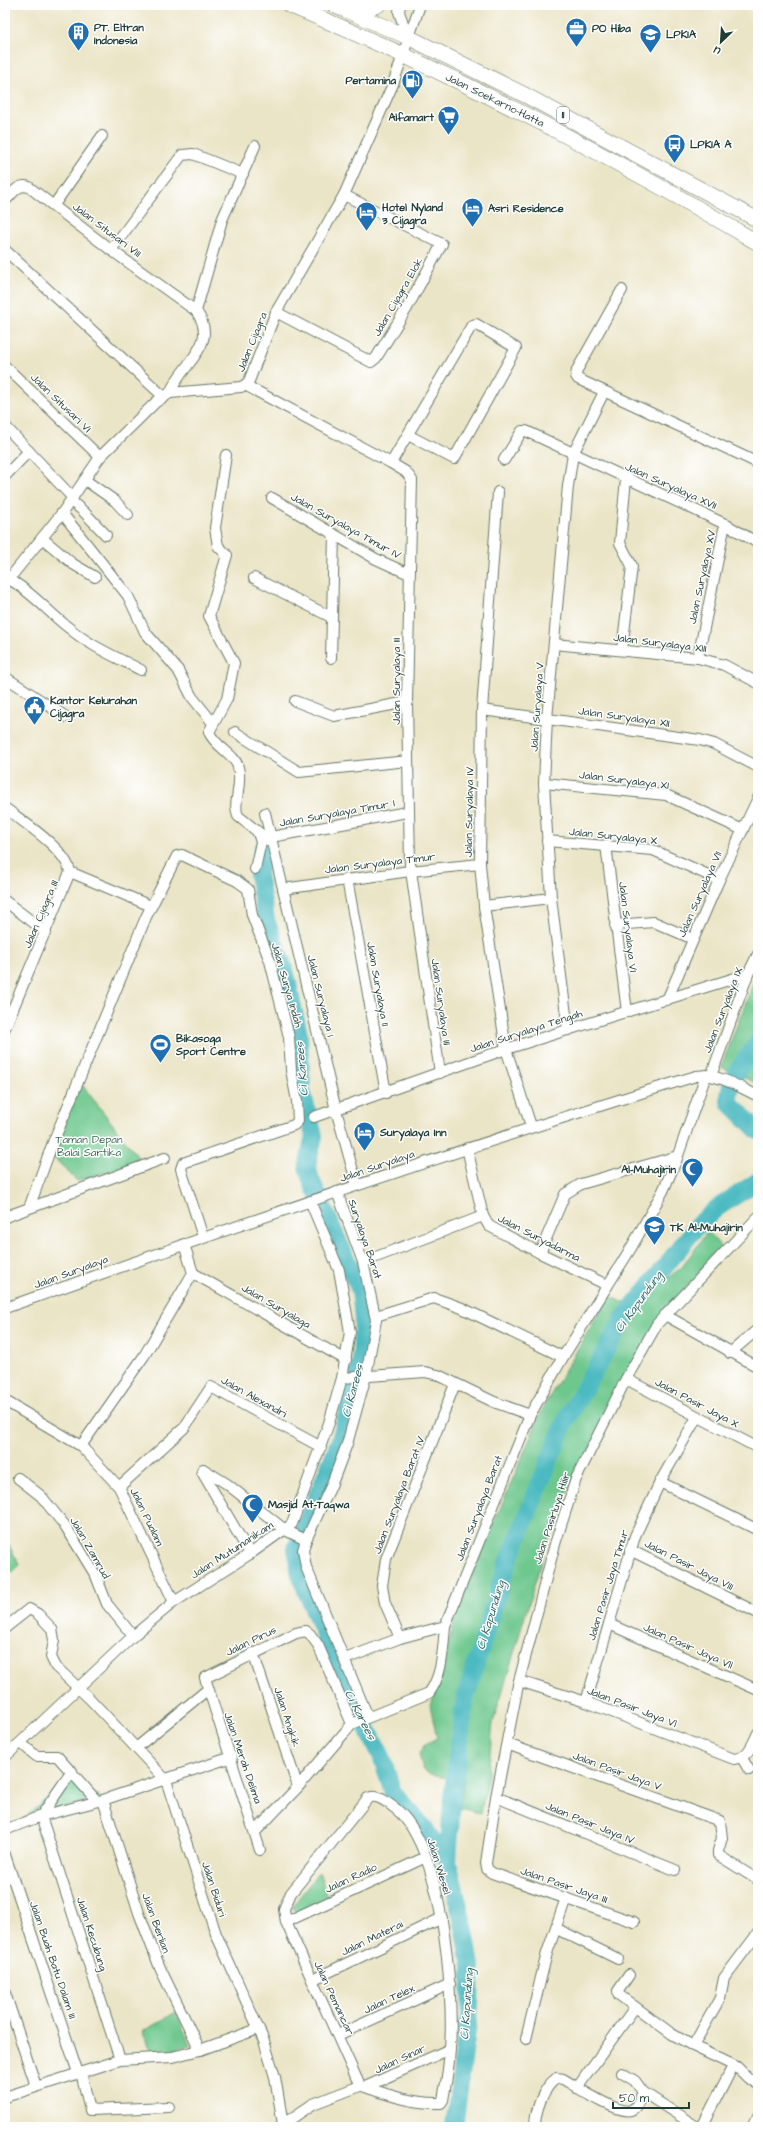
<svg xmlns="http://www.w3.org/2000/svg" width="763" height="2132" font-family="'Architects Daughter',sans-serif">
  <rect width="100%" height="100%" fill="#fff"/>
  <filter id="ink" filterUnits="userSpaceOnUse"><feTurbulence type="fractalNoise" baseFrequency=".025" numOctaves="2"/><feDisplacementMap in="SourceGraphic" scale="8" xChannelSelector="R" yChannelSelector="G"/><feConvolveMatrix kernelMatrix="1 2 1 2 8 2 1 2 1" color-interpolation-filters="sRGB"/></filter>
  <filter id="wash" filterUnits="userSpaceOnUse"><feTurbulence type="fractalNoise" baseFrequency=".012" numOctaves="4" result="noise"/><feDisplacementMap in="SourceGraphic" scale="16" xChannelSelector="R" yChannelSelector="G"/><feGaussianBlur stdDeviation="0.9" result="paint"/><feColorMatrix in="noise" values="0 0 0 0 0 0 0 0 0 0 0 0 0 0 0 0 0 1.4 0 .05"/><feComposite in="paint" operator="in"/></filter>
  <g filter="url(#wash)">
    <rect width="100%" height="100%" fill="#ebe5c7"/>
    <g fill="#6ec88e" stroke="#468261">
      <polygon points="758,971 758,1084 721,1067"/>
      <polygon points="80,1082 141,1161 77,1181 52,1156"/>
      <polygon points="708,1231 722,1248 670,1305 567,1492 546,1546 493,1723 488,1775 481,1814 460,1808 464,1780 429,1774 423,1769 419,1754 425,1744 437,1738 430,1705 443,1668 456,1612 543,1408 609,1296 640,1310 663,1282 682,1267"/>
      <polygon points="5,1539 20,1565 5,1579"/>
      <polygon points="72,1775 100,1798 25,1818"/>
      <polygon points="319,1872 329,1899 296,1914 292,1907"/>
      <polygon points="176,2012 190,2045 154,2055 142,2032"/>
    </g>
    <g fill="none" stroke-linecap="round" stroke-linejoin="round">
      <g stroke="#4bbac1" stroke-width="18">
        <polyline points="263,849 258,874 266,920 286,974 299,1035 302,1091 314,1136 307,1166 311,1180 360,1290 363,1319 361,1362 340,1440 296,1548 300,1575 341,1678 381,1755 393,1793 422,1825 448,1862"/>
        <path d="M758,1042c-12,18 -31,38 -29,60l29,29"/>
        <polyline points="454,2127 470,2008 471,1966 465,1931 448,1862 452,1799 465,1699 505,1570 564,1424 625,1317 698,1225 717,1208 758,1181"/>
      </g>
    </g>
  </g>
  <g filter="url(#ink)">
    <g fill="none" stroke-linecap="round" stroke-linejoin="round">
      <defs>
        <g id="minor">
          <polyline points="400,5 399,12 408,37"/>
          <path d="M5,201c8,-8 13,-18 24,-14l82,63 85,61c25,34 -15,52 -26,82"/>
          <polyline points="54,205 102,136"/>
          <polyline points="5,250 163,396"/>
          <polyline points="111,250 182,155 193,154 243,174"/>
          <polyline points="622,290 577,370 576,376 578,379 758,463"/>
          <polyline points="196,311 222,220 255,146"/>
          <polyline points="276,312 371,362 376,358 407,308 442,244 344,195"/>
          <polyline points="5,366 100,457"/>
          <polyline points="245,385 391,463 406,472 412,480 407,702 410,864 440,1073"/>
          <polyline points="5,426 73,498"/>
          <path d="M226,455l-11,73 3,18 9,9 -18,61 25,47 -7,36 -18,33c6,15 26,22 29,35 5,18 -6,37 0,49l34,27"/>
          <polyline points="504,460 522,431 526,431 725,524 758,543"/>
          <polyline points="391,463 472,325 476,324 516,348 454,459 408,435"/>
          <polyline points="5,476 29,451"/>
          <polyline points="85,480 115,501 128,515"/>
          <polyline points="498,492 482,710 480,864 484,906 506,1049 531,1126"/>
          <polyline points="272,498 376,559 409,574"/>
          <polyline points="71,501 83,511 106,535"/>
          <polyline points="62,513 128,596 145,632 178,670 192,697 213,723"/>
          <polyline points="42,538 73,564 95,577"/>
          <polyline points="254,578 331,617"/>
          <path d="M9,579c23,13 39,33 60,49 21,18 47,29 72,42"/>
          <polyline points="5,584 62,513 100,457 156,402 170,393 241,387 245,385 249,381 276,312 344,195 393,84 420,5"/>
          <polyline points="554,644 698,658 724,665 758,683"/>
          <polyline points="622,650 632,566 620,543 626,478"/>
          <polyline points="331,658 334,535"/>
          <polyline points="698,658 725,524"/>
          <polyline points="5,677 66,717"/>
          <polyline points="295,701 334,716 407,702"/>
          <polyline points="482,710 700,740 714,744 758,767"/>
          <polyline points="235,732 299,772 408,761"/>
          <polyline points="544,783 666,795 743,830"/>
          <path d="M5,808c18,14 61,41 65,64l-65,156"/>
          <polyline points="265,813 336,1110 357,1185"/>
          <polyline points="271,837 407,812"/>
          <polyline points="547,841 653,850 719,880"/>
          <polyline points="606,845 627,1012"/>
          <polyline points="255,869 261,842 258,833"/>
          <polyline points="70,872 151,906"/>
          <polyline points="347,879 386,1093"/>
          <polyline points="283,889 410,871 480,864"/>
          <polyline points="5,901 46,932"/>
          <polyline points="484,906 551,898"/>
          <polyline points="615,925 654,922 693,939"/>
          <polyline points="667,1000 719,880 758,798"/>
          <polyline points="568,1030 551,898 544,783 547,719 568,486 573,454 604,392"/>
          <polyline points="711,1076 748,974 758,954"/>
          <polyline points="314,1117 506,1049 748,974"/>
          <polyline points="467,1148 483,1216 489,1226 540,1253 607,1285"/>
          <polyline points="337,1192 363,1262 376,1320 366,1376 347,1444 331,1486 306,1540 303,1550 306,1567 368,1717"/>
          <polyline points="29,1208 52,1145 146,917 177,856 182,855 237,881 248,889 252,915 270,961 289,1037 291,1070 297,1101 298,1121 294,1125 183,1163 181,1169 203,1237"/>
          <polyline points="5,1217 165,1158"/>
          <polyline points="540,1253 565,1194 581,1184 678,1156"/>
          <polyline points="363,1262 483,1216"/>
          <polyline points="193,1273 346,1360"/>
          <path d="M5,1308c229,-82 459,-161 691,-232 22,-3 43,11 62,20"/>
          <polyline points="665,1315 758,1367"/>
          <polyline points="376,1316 434,1298 462,1308 563,1357"/>
          <polyline points="730,1353 758,1329"/>
          <polyline points="342,1378 425,1372 438,1375 494,1402 530,1415"/>
          <polyline points="626,1379 758,1448"/>
          <polyline points="5,1401 81,1446 119,1487 174,1602"/>
          <polyline points="81,1446 144,1356 193,1273 184,1244"/>
          <polyline points="18,1478 41,1496 66,1527 96,1576 107,1604 133,1636"/>
          <polyline points="660,1482 758,1530"/>
          <polyline points="119,1487 184,1428 211,1387 321,1447"/>
          <polyline points="630,1550 758,1613"/>
          <polyline points="250,1554 202,1472 203,1469 227,1484 285,1530 306,1540"/>
          <polyline points="609,1624 758,1690"/>
          <polyline points="5,1628 29,1609 38,1614 52,1629 54,1640 51,1657 56,1667 90,1699 166,1780 216,1934 264,2041 275,2077 283,2124"/>
          <polyline points="400,1638 385,1603 382,1586 386,1559 455,1384"/>
          <polyline points="253,1653 298,1787"/>
          <polyline points="345,1659 400,1638 445,1626"/>
          <path d="M519,1681l67,21 148,57c15,-2 18,-14 24,-26"/>
          <polyline points="586,1702 635,1536 660,1482 697,1417"/>
          <polyline points="21,1743 36,1756 57,1756 97,1801"/>
          <polyline points="507,1744 720,1821 722,1838 718,1851 718,1855 758,1880"/>
          <polyline points="136,1748 207,1690"/>
          <polyline points="5,1757 133,1636 174,1602 250,1554 292,1524 329,1423 342,1378 350,1332 339,1270 310,1201"/>
          <polyline points="742,1758 749,1770"/>
          <polyline points="496,1797 675,1870"/>
          <polyline points="103,1800 139,1913 160,1968 200,2050"/>
          <polyline points="41,1816 120,2060"/>
          <polyline points="41,1816 72,1771"/>
          <polyline points="5,1830 41,1816 103,1800 232,1757"/>
          <path d="M255,1832l43,-45 54,-63 77,-31c14,-18 14,-46 16,-67l85,-211 33,-58 68,-109 32,-57 13,-30 30,-86"/>
          <polyline points="260,1850 205,1678 296,1633 306,1631 310,1634 318,1645 352,1724"/>
          <polyline points="5,1855 78,2073"/>
          <polyline points="286,1922 426,1857"/>
          <polyline points="634,1922 492,1873 487,1869 486,1863 496,1797 518,1685 555,1544 576,1479 626,1379 657,1324 758,1217"/>
          <polyline points="557,1929 618,1959"/>
          <polyline points="629,1975 618,1991 619,1995 672,2034 693,2046 737,2067 748,2078 758,2084"/>
          <polyline points="312,1980 442,1918"/>
          <polyline points="5,1993 36,2086"/>
          <polyline points="338,2035 450,1984"/>
          <polyline points="526,2039 547,1953 566,1898"/>
          <polyline points="693,2046 720,1998 724,1978 758,1933"/>
          <polyline points="81,2072 90,2110 169,2107"/>
          <polyline points="622,2073 635,2081 643,2092 697,2127"/>
          <path d="M360,2086l-74,-164 -2,-13 7,-16 77,-95c9,-4 17,3 24,8 51,34 62,186 58,243 -1,17 -4,35 -7,51l-2,3c-25,1 -50,-7 -73,-15"/>
          <polyline points="365,2087 450,2049"/>
          <polyline points="577,2088 635,2007"/>
          <polyline points="5,2097 120,2060 172,2057 200,2050 258,2029"/>
          <polyline points="279,2127 313,2104 360,2086"/>
          <path d="M535,2127c0,-16 8,-40 22,-49l6,1c12,7 56,36 68,31 6,-2 9,-12 12,-18"/>
          <polyline points="702,2127 733,2066"/>
          <polyline points="752,2127 758,2116"/>
        </g>
        <g id="highway">
          <path d="M289,5c162,67 318,149 469,238"/>
          <polyline points="334,5 408,37 525,95 758,220"/>
          <polyline points="350,9 365,9 378,5"/>
        </g>
      </defs>
      <use href="#minor" stroke="#667867" stroke-width="12"/>
      <use href="#highway" stroke="#667867" stroke-width="16"/>
      <use href="#minor" stroke="#fff" stroke-width="10"/>
      <use href="#highway" stroke="#fff" stroke-width="15"/>
    </g>
  </g>
  <defs>
    <symbol id="office-pin" viewBox="-11 -11 22 30"><path d="M0 17L-7.5 6A9.5 9.5 0 1 1 7.5 6Z" fill="#1f6fb2" stroke="#fff"/><path d="M-6-3h4V-5.5h4V-3h4V5H-6ZM-1-4.5V-3h2v-1.5ZM-6 0V1H6V0Z" fill="#fff"/></symbol>
    <symbol id="building-pin" viewBox="-11 -11 22 30"><path d="M0 17L-7.5 6A9.5 9.5 0 1 1 7.5 6Z" fill="#1f6fb2" stroke="#fff"/><path d="M-4-6H4V6H1V3H-1V6H-4ZM-2.5-4.3h1.7v1.8h-1.7ZM.8-4.3h1.7v1.8H.8ZM-2.5-1h1.7V.8h-1.7ZM.8-1h1.7V.8H.8Z" fill="#fff"/></symbol>
    <symbol id="university-pin" viewBox="-11 -11 22 30"><path d="M0 17L-7.5 6A9.5 9.5 0 1 1 7.5 6Z" fill="#1f6fb2" stroke="#fff"/><path d="M0-5L7-2L0 1L-7-2ZM-4 1L0 2.5L4 1V4Q0 6-4 4Z" fill="#fff"/></symbol>
    <symbol id="fuel-pin" viewBox="-11 -11 22 30"><path d="M0 17L-7.5 6A9.5 9.5 0 1 1 7.5 6Z" fill="#1f6fb2" stroke="#fff"/><path d="M-5.5-6h7V0h2V4h1.3V-2.5L3-4.5l.8-.8L6-3V5H2.5V1h-1V6h-7ZM-4.2-4.7v3.2H.2V-4.7Z" fill="#fff"/></symbol>
    <symbol id="supermarket-pin" viewBox="-11 -11 22 30"><path d="M0 17L-7.5 6A9.5 9.5 0 1 1 7.5 6Z" fill="#1f6fb2" stroke="#fff"/><path d="M-6-5.5h2.5l.6 2H6L4.5 2H-2.5L-4.4-4H-6ZM-1.5 3.2a1.3 1.3 0 1 0 .1 0ZM3 3.2a1.3 1.3 0 1 0 .1 0Z" fill="#fff"/></symbol>
    <symbol id="bus-pin" viewBox="-11 -11 22 30"><path d="M0 17L-7.5 6A9.5 9.5 0 1 1 7.5 6Z" fill="#1f6fb2" stroke="#fff"/><path d="M-5-6H5V4H4V6H2V4H-2V6H-4V4H-5ZM-3.5-4V0h7V-4ZM-3.5 1.2v1.5H-2V1.2ZM2 1.2v1.5H3.5V1.2Z" fill="#fff"/></symbol>
    <symbol id="hotel-pin" viewBox="-11 -11 22 30"><path d="M0 17L-7.5 6A9.5 9.5 0 1 1 7.5 6Z" fill="#1f6fb2" stroke="#fff"/><path d="M-6-4.5h1.5V1H6V5H4.5V3h-9V5H-6ZM-4 0a1.8 1.8 0 1 1 3.6 0ZM.5 0V-2.5h3Q6-2.5 6 0Z" fill="#fff"/></symbol>
    <symbol id="civic-pin" viewBox="-11 -11 22 30"><path d="M0 17L-7.5 6A9.5 9.5 0 1 1 7.5 6Z" fill="#1f6fb2" stroke="#fff"/><path d="M-.6-6.5H3V-4.5H.6V-3L4-1V1h2V6H-6V1h2V-1L-.6-3ZM-1.2 2.5V6h2.4V2.5Z" fill="#fff"/></symbol>
    <symbol id="stadium-pin" viewBox="-11 -11 22 30"><path d="M0 17L-7.5 6A9.5 9.5 0 1 1 7.5 6Z" fill="#1f6fb2" stroke="#fff"/><path d="M0-5a6.5 5 0 1 0 0 10a6.5 5 0 1 0 0-10ZM-3.5-1.8h7v3.6h-7Z" fill="#fff"/></symbol>
    <symbol id="mosque-pin" viewBox="-11 -11 22 30"><path d="M0 17L-7.5 6A9.5 9.5 0 1 1 7.5 6Z" fill="#1f6fb2" stroke="#fff"/><path d="M3.5-4.9A6 6 0 1 0 3.5 4.9A5 5 0 1 1 3.5-4.9Z" fill="#fff"/></symbol>
    <symbol id="school-pin" viewBox="-11 -11 22 30"><path d="M0 17L-7.5 6A9.5 9.5 0 1 1 7.5 6Z" fill="#1f6fb2" stroke="#fff"/><path d="M0-5L7-2L0 1L-7-2ZM-4 1L0 2.5L4 1V4Q0 6-4 4Z" fill="#fff"/></symbol>
  </defs>
  <g fill-rule="evenodd">
    <use href="#office-pin" x="564" y="16" width="25" height="34"/>
    <use href="#building-pin" x="66" y="20" width="25" height="34"/>
    <use href="#university-pin" x="638" y="22" width="25" height="34"/>
    <use href="#fuel-pin" x="400" y="68" width="25" height="34"/>
    <use href="#supermarket-pin" x="436" y="104" width="25" height="34"/>
    <use href="#bus-pin" x="662" y="132" width="25" height="34"/>
    <use href="#hotel-pin" x="460" y="196" width="25" height="34"/>
    <use href="#hotel-pin" x="354" y="200" width="25" height="34"/>
    <use href="#civic-pin" x="22" y="694" width="25" height="34"/>
    <use href="#stadium-pin" x="148" y="1032" width="25" height="34"/>
    <use href="#hotel-pin" x="352" y="1120" width="25" height="34"/>
    <use href="#mosque-pin" x="680" y="1156" width="25" height="34"/>
    <use href="#school-pin" x="642" y="1214" width="25" height="34"/>
    <use href="#mosque-pin" x="240" y="1492" width="25" height="34"/>
  </g>
  <g text-anchor="middle" dominant-baseline="central" stroke-width="3" stroke-linejoin="round" paint-order="stroke">
    <rect fill="#fff" stroke="#627771" stroke-width="1" x="557" y="107" width="12" height="16" rx="3"/>
    <g font-size="10" font-weight="bold" fill="#1f3d34">
      <text x="563" y="115">11</text>
    </g>
    <g font-size="11" font-weight="bold" fill="#1f3d34" stroke="#fff" text-anchor="start">
      <text x="94" y="27">PT. Eltran<tspan x="94" dy="13">Indonesia</tspan></text>
      <text x="592" y="28">PO Hiba</text>
      <text x="666" y="34">LPKIA</text>
      <text x="396" y="80" text-anchor="end">Pertamina</text>
      <text x="434" y="117" text-anchor="end">Alfamart</text>
      <text x="690" y="144">LPKIA A</text>
      <text x="382" y="207">Hotel Nyland<tspan x="382" dy="13">3 Cijagra</tspan></text>
      <text x="488" y="208">Asri Residence</text>
      <text x="50" y="700">Kantor Kelurahan<tspan x="50" dy="13">Cijagra</tspan></text>
      <text x="176" y="1038">Bikasoga<tspan x="176" dy="13">Sport Centre</tspan></text>
      <text x="380" y="1132">Suryalaya Inn</text>
      <text x="676" y="1169" text-anchor="end">Al-Muhajirin</text>
      <text x="670" y="1227">TK Al-Muhajirin</text>
      <text x="268" y="1504">Masjid At-Taqwa</text>
    </g>
    <g font-size="11" fill="#1f3d34" stroke="#fff">
      <text transform="translate(495 100) rotate(26)">Jalan Soekarno-Hatta</text>
      <text transform="translate(107 230) rotate(37)">Jalan Situsari VIII</text>
      <text transform="translate(398 297) rotate(-60)">Jalan Cijagra Elok</text>
      <text transform="translate(252 342) rotate(-68)">Jalan Cijagra</text>
      <text transform="translate(61 403) rotate(44)">Jalan Situsari VI</text>
      <text transform="translate(671 486) rotate(24)">Jalan Suryalaya XVII</text>
      <text transform="translate(346 526) rotate(29)">Jalan Suryalaya Timur IV</text>
      <text transform="translate(702 577) rotate(-78)">Jalan Suryalaya XV</text>
      <text transform="translate(660 643) rotate(7)">Jalan Suryalaya XIII</text>
      <text transform="translate(396 681) rotate(-90)">Jalan Suryalaya III</text>
      <text transform="translate(537 707) rotate(-86)">Jalan Suryalaya V</text>
      <text transform="translate(624 717) rotate(8)">Jalan Suryalaya XII</text>
      <text transform="translate(624 780) rotate(7)">Jalan Suryalaya XI</text>
      <text transform="translate(469 812) rotate(-89)">Jalan Suryalaya IV</text>
      <text transform="translate(337 813) rotate(-10)">Jalan Suryalaya Timur I</text>
      <text transform="translate(613 836) rotate(6)">Jalan Suryalaya X</text>
      <text transform="translate(380 863) rotate(-7)">Jalan Suryalaya Timur</text>
      <text transform="translate(700 894) rotate(-66)">Jalan Suryalaya VII</text>
      <text transform="translate(41 914) rotate(-67)">Jalan Cijagra III</text>
      <text transform="translate(628 927) rotate(83)">Jalan Suryalaya VI</text>
      <text transform="translate(378 984) rotate(80)">Jalan Suryalaya II</text>
      <text transform="translate(287 985) rotate(74)">Jalan Surya Indah</text>
      <text transform="translate(321 996) rotate(76)">Jalan Suryalaya I</text>
      <text transform="translate(441 1002) rotate(82)">Jalan Suryalaya III</text>
      <text transform="translate(723 1010) rotate(-69)">Jalan Suryalaya IX</text>
      <text transform="translate(526 1031) rotate(-18)">Jalan Suryalaya Tengah</text>
      <text transform="translate(377 1166) rotate(-19)">Jalan Suryalaya</text>
      <text transform="translate(539 1238) rotate(27)">Jalan Suryadarma</text>
      <text transform="translate(365 1239) rotate(71)">Suryalaya Barat</text>
      <text transform="translate(71 1272) rotate(-20)">Jalan Suryalaya</text>
      <text transform="translate(276 1306) rotate(30)">Jalan Suryalaga</text>
      <text transform="translate(254 1397) rotate(29)">Jalan Alexandri</text>
      <text transform="translate(697 1403) rotate(28)">Jalan Pasir Jaya X</text>
      <text transform="translate(399 1495) rotate(-69)">Jalan Suryalaya Barat IV</text>
      <text transform="translate(479 1508) rotate(-69)">Jalan Suryalaya Barat</text>
      <text transform="translate(147 1517) rotate(64)">Jalan Pualam</text>
      <text transform="translate(552 1518) rotate(-72)">Jalan Pasirluyu Hilir</text>
      <text transform="translate(90 1548) rotate(60)">Jalan Zamrud</text>
      <text transform="translate(232 1550) rotate(-33)">Jalan Mutumanikam</text>
      <text transform="translate(689 1565) rotate(27)">Jalan Pasir Jaya VIII</text>
      <text transform="translate(608 1585) rotate(-73)">Jalan Pasir Jaya Timur</text>
      <text transform="translate(251 1641) rotate(-26)">Jalan Pirus</text>
      <text transform="translate(688 1646) rotate(24)">Jalan Pasir Jaya Vll</text>
      <text transform="translate(632 1707) rotate(21)">Jalan Pasir Jaya Vl</text>
      <text transform="translate(287 1717) rotate(72)">Jalan Angkik</text>
      <text transform="translate(243 1758) rotate(71)">Jalan Merah Delima</text>
      <text transform="translate(617 1771) rotate(20)">Jalan Pasir Jaya V</text>
      <text transform="translate(590 1823) rotate(22)">Jalan Pasir Jaya IV</text>
      <text transform="translate(439 1866) rotate(73)">Jalan Wesel</text>
      <text transform="translate(351 1878) rotate(-25)">Jalan Radio</text>
      <text transform="translate(564 1885) rotate(19)">Jalan Pasir Jaya III</text>
      <text transform="translate(214 1889) rotate(72)">Jalan Biduri</text>
      <text transform="translate(156 1923) rotate(70)">Jalan Berlian</text>
      <text transform="translate(92 1934) rotate(72)">Jalan Kecubung</text>
      <text transform="translate(372 1938) rotate(-26)">Jalan Materai</text>
      <text transform="translate(53 1960) rotate(71)">Jalan Buah Batu Dalam III</text>
      <text transform="translate(334 1998) rotate(65)">Jalan Pemancar</text>
      <text transform="translate(389 1999) rotate(-25)">Jalan Telex</text>
      <text transform="translate(400 2059) rotate(-25)">Jalan Sinar</text>
    </g>
    <g font-size="11" fill="#37674f" stroke="#fff">
      <text x="89" y="1139">Taman Depan<tspan x="89" dy="13">Balai Sartika</tspan></text>
    </g>
    <g font-size="12" font-style="italic" fill="#2c625e" stroke="#fff">
      <text transform="translate(302 1069) rotate(-95)">Ci Karees</text>
      <text transform="translate(639 1302) rotate(-54)">Ci Kapundung</text>
      <text transform="translate(353 1391) rotate(-75)">Ci Karees</text>
      <text transform="translate(491 1615) rotate(-73)">Ci Kapundung</text>
      <text transform="translate(360 1715) rotate(63)">Ci Karees</text>
      <text transform="translate(467 2004) rotate(-86)">Ci Kapundung</text>
    </g>
  </g>
  <rect width="763" height="2132" fill="none" stroke="#fff" stroke-width="20"/>
  <g transform="translate(721 42) rotate(205)" stroke="#ffffff" stroke-width="3" paint-order="stroke">
  <path d="M0-3L7 15L0 10L-7 15Z" fill="#1f3d34"/>
  <text y="-6" font-size="11" font-weight="bold" text-anchor="middle" fill="#1f3d34">U</text>
  </g>
  <path d="M613 2102v6h76v-6" fill="none" stroke="#1f3d34" stroke-width="2"/>
  <text x="619" y="2102" font-size="12" fill="#1f3d34" stroke="#ffffff" stroke-width="3" paint-order="stroke">50 m</text>
</svg>
